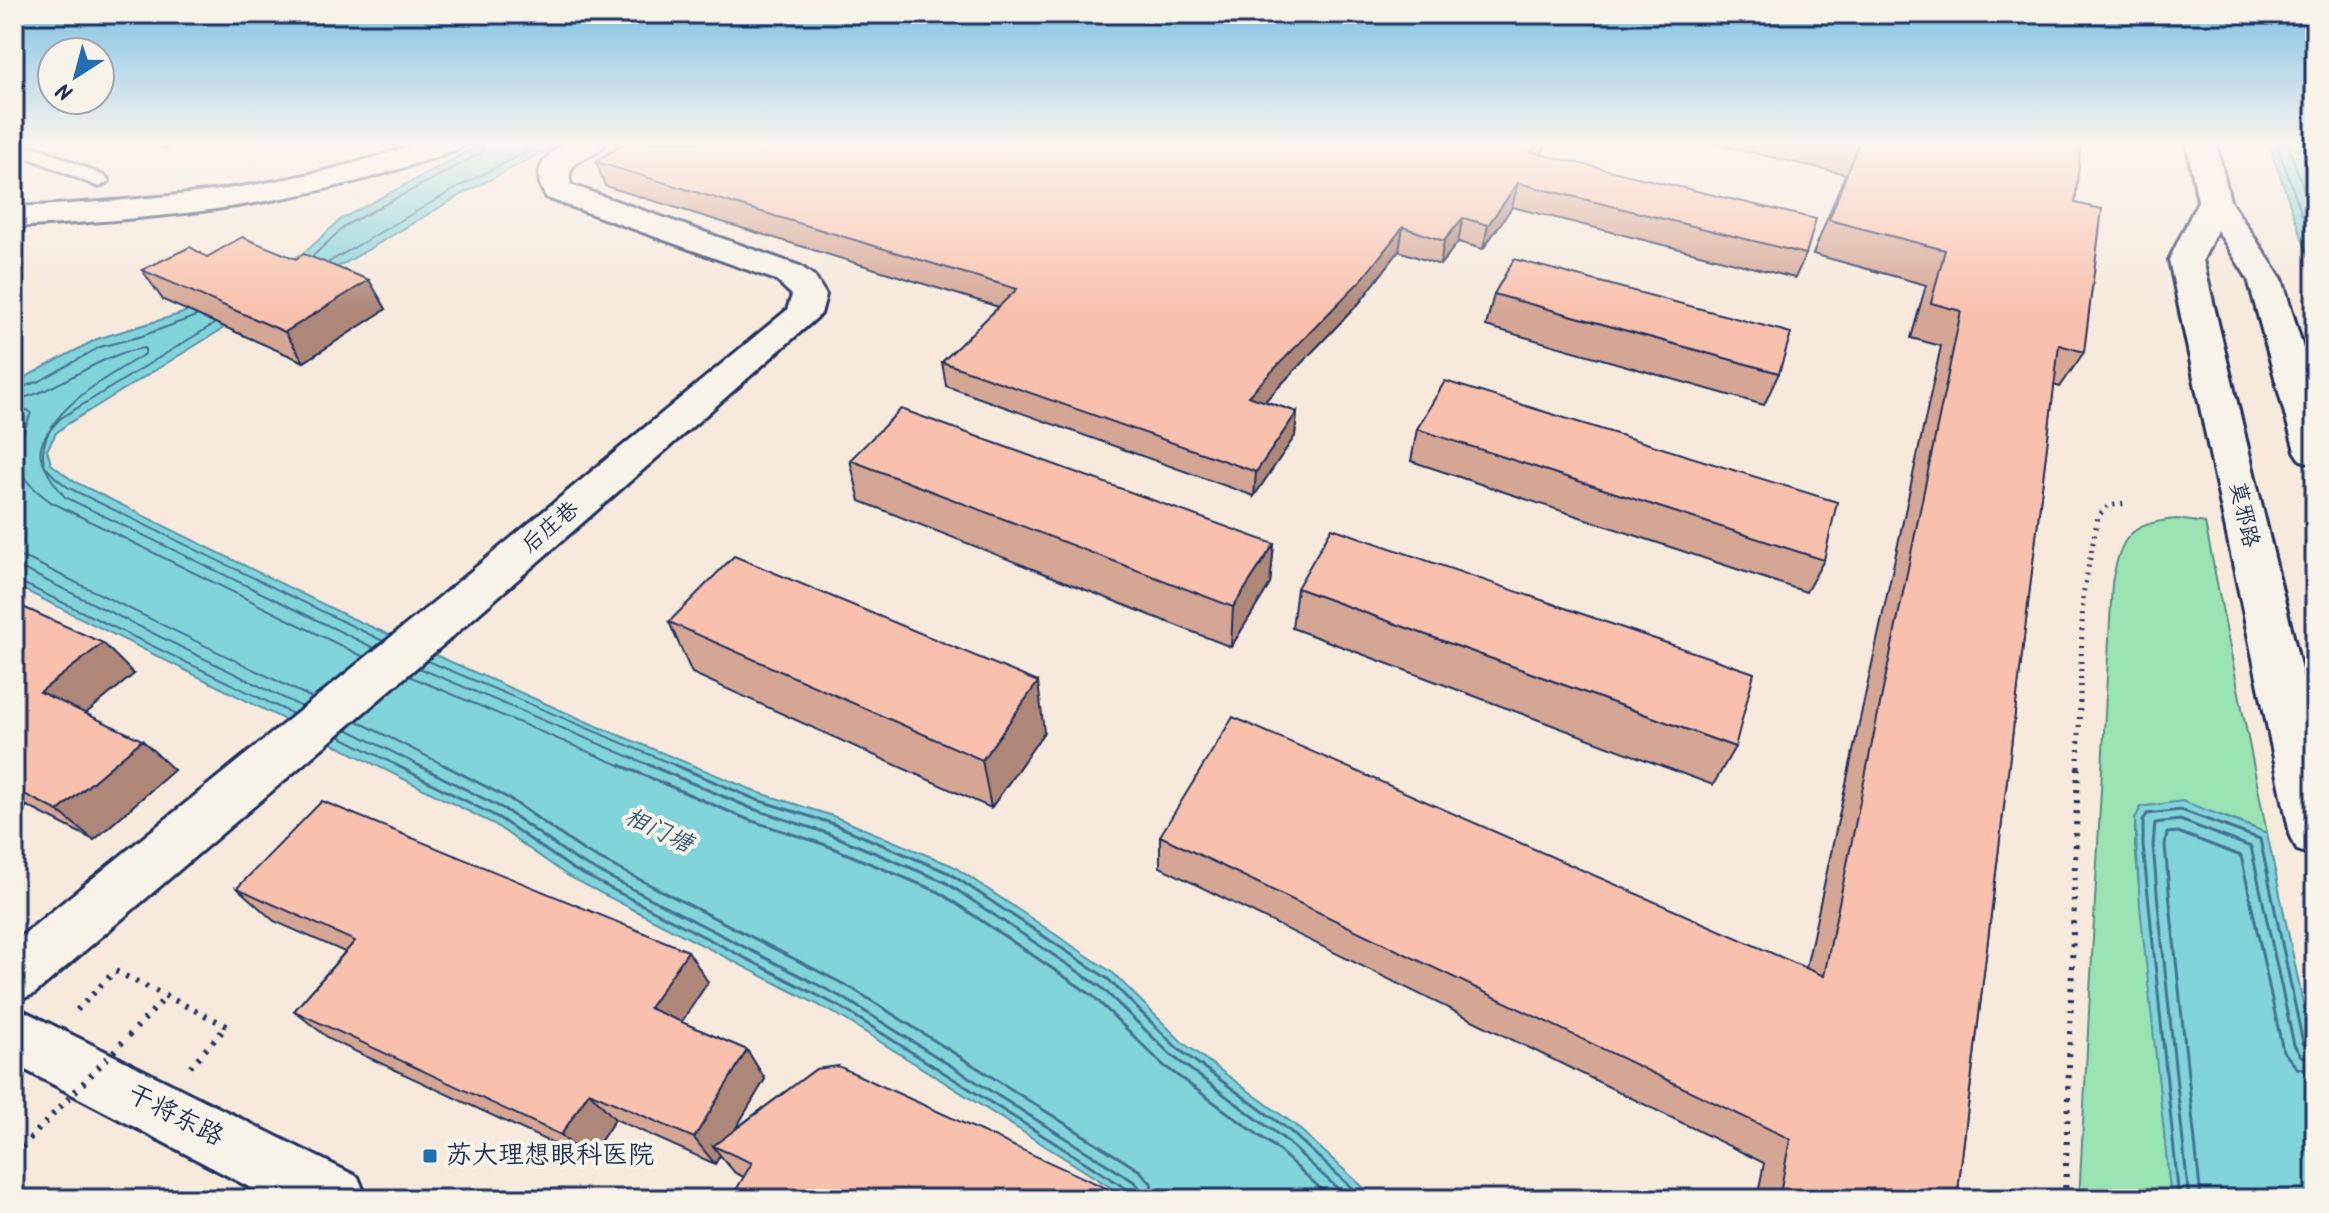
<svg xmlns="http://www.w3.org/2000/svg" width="2329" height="1213" font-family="Kalam,'LXGW WenKai TC',sans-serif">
  <rect width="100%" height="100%" fill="#f7e9dc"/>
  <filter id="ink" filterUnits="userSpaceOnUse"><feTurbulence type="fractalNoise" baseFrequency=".0125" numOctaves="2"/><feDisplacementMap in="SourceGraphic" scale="16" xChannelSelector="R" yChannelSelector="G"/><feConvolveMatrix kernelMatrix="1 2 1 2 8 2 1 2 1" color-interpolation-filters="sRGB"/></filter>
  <g filter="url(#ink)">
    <path fill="#9ae3b2" stroke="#5a8988" stroke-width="2" d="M2176,519l29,4 62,310c-39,-16 -84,-36 -126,-26l-6,12v27l36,353h-92l33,-616c9,-46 16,-59 64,-64z"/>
    <g fill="#82d4db" stroke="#5992a9" stroke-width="2">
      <polygon points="485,142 563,142 466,192 345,263 258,307 66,425 56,433 47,450 51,464 73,481 349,617 592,724 760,793 833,816 953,866 1113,973 1182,1042 1295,1125 1376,1199 1129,1199 838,1015 568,876 494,824 14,585 14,383 97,339 180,314 274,272 310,248 341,219"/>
      <polygon points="2268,142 2315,142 2315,275"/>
      <polygon points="2182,801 2267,833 2315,1059 2315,1199 2171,1199 2140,906 2135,819 2141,807"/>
    </g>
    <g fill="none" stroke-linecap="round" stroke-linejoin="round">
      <g stroke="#447190" stroke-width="2">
        <polyline points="2276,142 2315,251"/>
        <polyline points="2287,142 2315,221"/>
        <polyline points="313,256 346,225 481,153 486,142"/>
        <polyline points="329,262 462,185 545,142"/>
        <path d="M214,324l-153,94c-31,30 -26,46 8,70l314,153"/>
        <polyline points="14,390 40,381 100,347 142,336 196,316"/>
        <path d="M14,400c48,-9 82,-46 131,-52v6c-33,20 -100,55 -102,99 -1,17 12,31 22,44l309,151"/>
        <path d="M14,412l14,-2 3,3c-18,44 -23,58 20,89l313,155"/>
        <polyline points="14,556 30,560 312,698"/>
        <polyline points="14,568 25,570 302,707"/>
        <polyline points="14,579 293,714"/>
        <polyline points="428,661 679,767"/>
        <polyline points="419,668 654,767"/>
        <polyline points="409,676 624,767"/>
        <polyline points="357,721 448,767"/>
        <polyline points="347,729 422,767"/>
        <polyline points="339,736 400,767"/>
      </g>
      <g stroke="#447190" stroke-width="3">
        <polyline points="396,765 499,818 573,869 842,1008 1127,1189 1132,1198"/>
        <polyline points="418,765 504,809 578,861 847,1000 1133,1181 1140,1188 1142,1199"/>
        <polyline points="444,765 510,799 584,851 853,989 1140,1171 1151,1183 1154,1199"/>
        <polyline points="620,765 749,820 823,844 939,892 1093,996 1163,1065 1276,1148 1332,1199"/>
        <polyline points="649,765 753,809 827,833 945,882 1101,987 1171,1055 1284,1139 1349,1199"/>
        <polyline points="675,765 757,800 831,823 949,873 1108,979 1177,1048 1290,1131 1364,1199"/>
        <polyline points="2179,1199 2143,846 2143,821 2147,814 2181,810 2260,839 2303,1043 2308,1049 2315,1050"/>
        <polyline points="2189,1199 2158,904 2153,845 2155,823 2180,820 2251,847 2294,1045 2301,1056 2315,1060"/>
        <polyline points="2201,1199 2170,903 2165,845 2167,833 2178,832 2241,856 2283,1051 2297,1068 2315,1072"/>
      </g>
      <defs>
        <polygon id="service" points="14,146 40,148 106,177 109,181 99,187 30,158 14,158"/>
        <path id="minor" d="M421,142h43l-4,6c-150,57 -288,70 -446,79v-20c139,-7 276,-17 407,-65z"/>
        <path id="tertiary" d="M569,142h38c-12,18 -44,15 -36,43l229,81 14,10 12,19 -5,19 -377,330 -410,350 -20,8v-60l398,-322 375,-310 5,-15 -16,-15 -229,-82c-18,-26 -3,-44 22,-56z"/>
        <polygon id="secondary" points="2186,142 2216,142 2230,201 2282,279 2315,387 2315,464 2301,460 2295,451 2248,279 2217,230 2203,260 2315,728 2315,856 2297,850 2290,834 2169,260 2198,201"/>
        <polygon id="primary" points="14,1006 358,1177 367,1199 272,1199 14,1064"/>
      </defs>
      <use href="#service" stroke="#1b2f5e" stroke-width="6"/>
      <use href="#minor" stroke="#1b2f5e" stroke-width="6"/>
      <use href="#tertiary" stroke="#1b2f5e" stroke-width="6"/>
      <use href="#secondary" stroke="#1b2f5e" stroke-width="6"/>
      <use href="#primary" stroke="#1b2f5e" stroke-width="6"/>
      <polyline stroke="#1b2f5e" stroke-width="5" stroke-dasharray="2 6" stroke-linecap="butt" points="2078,767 2083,595 2098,516 2108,506 2127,503"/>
      <g stroke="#1b2f5e" stroke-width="6" stroke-dasharray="3 8" stroke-linecap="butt">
        <polyline points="77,1010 115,971 227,1026 190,1067"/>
        <polyline points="2065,1199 2078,765"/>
      </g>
      <use href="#service" fill="#f7f3e8" fill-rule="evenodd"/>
      <use href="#minor" fill="#f7f3e8" fill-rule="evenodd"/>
      <use href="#tertiary" fill="#f7f3e8" fill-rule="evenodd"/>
      <use href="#secondary" fill="#f7f3e8" fill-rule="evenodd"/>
      <use href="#primary" fill="#f7f3e8" fill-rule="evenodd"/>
      <polyline stroke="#1b2f5e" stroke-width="6" stroke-dasharray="3 8" stroke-linecap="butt" points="14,1155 166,997"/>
    </g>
    <g fill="#d6a695" stroke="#1b2f5e" stroke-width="2">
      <polygon points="153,142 181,142 166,149"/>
      <polygon points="615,142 1549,142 1540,154 1806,254 1795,278 1512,207 1483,249 1458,242 1440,265 1399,251 1360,302 1265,401 1297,412 1295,436 1254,496 946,386 942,362 999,307 605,186 596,162 617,147"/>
      <polygon points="1706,142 2081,142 2075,203 2084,352 2060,387 2054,385 1957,1199 1757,1199 1764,1163 1160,867 1160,836 1806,968 1941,346 1911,338 1926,285 1813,254 1845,174"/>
      <polygon points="207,257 296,259 369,280 386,309 304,362 163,300 142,270"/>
      <polygon points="1494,294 1779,373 1764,405 1486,326"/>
      <polygon points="1417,429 1824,560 1806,592 1411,461"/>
      <polygon points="850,460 1274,544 1270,584 1231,647 860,501"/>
      <polygon points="1297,588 1735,747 1713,785 1292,628"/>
      <polygon points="14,603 134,674 85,714 174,770 94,840 27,806 14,817"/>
      <polygon points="669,622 1044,732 991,808 692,673"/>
      <polygon points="237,888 708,982 681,1022 747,1050 765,1079 735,1129 816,1069 744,1177 735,1173 720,1155 715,1164 615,1119 588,1160 331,1040 294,1011 345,952 274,921"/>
    </g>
    <g fill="#ae8779" stroke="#1b2f5e" stroke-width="2">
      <polygon points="162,142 181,142 166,149"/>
      <polygon points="1539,142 1549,142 1526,175 1531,152"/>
      <polygon points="1518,183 1512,207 1483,249 1488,225"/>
      <polygon points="1463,218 1458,242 1440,265 1444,241"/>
      <polygon points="1403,227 1399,251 1360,302 1247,420 1248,396"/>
      <polygon points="369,280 386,309 304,362 285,332"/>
      <polygon points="1297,412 1295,436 1254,496 1256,472"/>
      <polygon points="1274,544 1270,584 1231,647 1233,607"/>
      <polygon points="103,643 134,674 74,723 40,692"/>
      <polygon points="1038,682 1044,732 991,808 982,760"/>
      <polygon points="142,740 174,770 94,840 58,811"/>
      <polygon points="14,796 27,806 14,817"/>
      <polygon points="688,951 708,982 671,1038 649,1008"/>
      <polygon points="747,1050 765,1079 723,1150 713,1146 720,1155 715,1164 694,1138"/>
      <polygon points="589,1092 615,1119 588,1160 561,1135"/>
    </g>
    <g fill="#f9c1ad" stroke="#1b2f5e" stroke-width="2">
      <polygon points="621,142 1539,142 1531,152 1816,219 1806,254 1518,183 1488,225 1463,218 1444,241 1403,227 1363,278 1248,396 1297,412 1256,472 942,362 1017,289 596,162 624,143"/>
      <polygon points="1859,142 2081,142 2075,203 2102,209 2084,352 2059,345 1957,1199 1779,1199 1790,1139 1160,836 1233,717 1824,976 1961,311 1931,303 1945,250 1829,220"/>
      <polygon points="242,237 296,259 304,254 369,280 285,332 142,270 190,247 207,257"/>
      <polygon points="1514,259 1791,333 1779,373 1494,294"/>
      <polygon points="1445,381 1837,502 1824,560 1417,429"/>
      <polygon points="901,409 1274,544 1233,607 850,460"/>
      <polygon points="1332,528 1754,673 1735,747 1297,588"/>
      <polygon points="734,556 1038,682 982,760 669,622"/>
      <polygon points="14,603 103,643 40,692 142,740 58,811 14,789"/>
      <polygon points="322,801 688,951 649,1008 747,1050 694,1138 589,1092 561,1135 294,1011 355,941 237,888"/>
      <polygon points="838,1066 1130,1199 733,1199 733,1195 752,1163 713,1146 816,1069"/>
    </g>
  </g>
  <linearGradient id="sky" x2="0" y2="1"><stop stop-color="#7fc1e3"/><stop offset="0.46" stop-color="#fbf5ef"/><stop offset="1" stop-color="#fbf5ef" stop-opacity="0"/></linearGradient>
  <rect width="2329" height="312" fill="url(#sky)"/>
  <rect fill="#1f6fb2" stroke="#f7f3e8" stroke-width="3" x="422" y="1148" width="16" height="16" rx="4"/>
  <g text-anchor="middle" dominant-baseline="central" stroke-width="8" stroke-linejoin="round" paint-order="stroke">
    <g font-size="22" fill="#1b2f5e" stroke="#f7f3e8">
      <text transform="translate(2243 515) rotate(77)">莫邪路</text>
      <text transform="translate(551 528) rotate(-40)">后庄巷</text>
    </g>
    <g font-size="24" font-style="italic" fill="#35587d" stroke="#f7f3e8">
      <text transform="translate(658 831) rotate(26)">相门塘</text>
    </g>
    <g font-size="26" fill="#1b2f5e" stroke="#f7f3e8">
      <text transform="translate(175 1116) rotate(27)">干将东路</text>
    </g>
    <g font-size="26" fill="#1b2f5e" stroke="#f7f3e8" text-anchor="start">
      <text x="446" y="1156">苏大理想眼科医院</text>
    </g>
  </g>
  <rect width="2329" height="1213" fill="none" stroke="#f7f3e8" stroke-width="48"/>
  <rect x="24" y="24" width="2281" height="1165" fill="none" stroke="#1b2f5e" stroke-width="3" filter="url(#ink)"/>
  <g transform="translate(76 76) rotate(216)"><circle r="38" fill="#f7f3e8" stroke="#9fa5b1" stroke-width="2"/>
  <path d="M0-6L14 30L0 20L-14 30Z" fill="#1f6fb2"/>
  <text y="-12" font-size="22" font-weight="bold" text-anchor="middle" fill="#1b2f5e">N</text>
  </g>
</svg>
